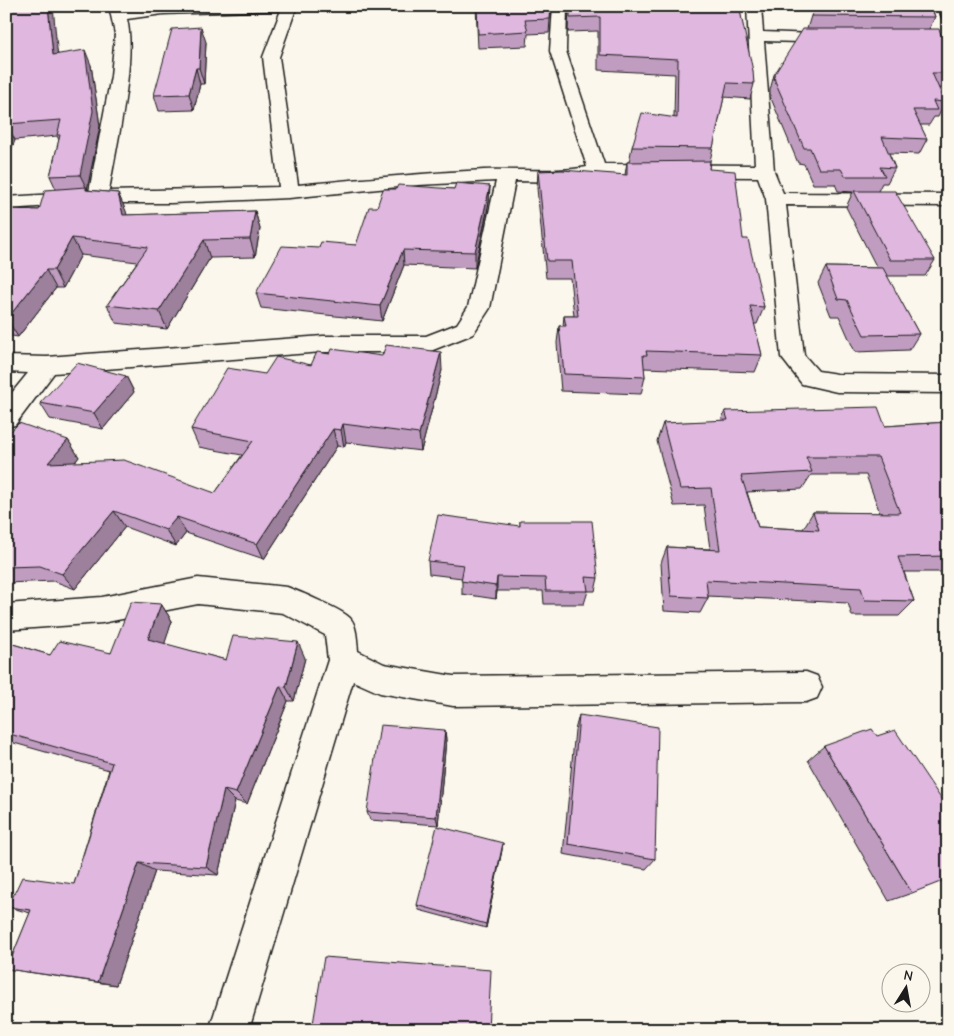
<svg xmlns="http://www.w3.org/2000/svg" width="954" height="1036" font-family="'Comic Neue',sans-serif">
  <rect width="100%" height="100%" fill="#fbf7ec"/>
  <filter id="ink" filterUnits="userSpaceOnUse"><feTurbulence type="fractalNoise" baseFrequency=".02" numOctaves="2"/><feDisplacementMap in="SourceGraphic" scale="10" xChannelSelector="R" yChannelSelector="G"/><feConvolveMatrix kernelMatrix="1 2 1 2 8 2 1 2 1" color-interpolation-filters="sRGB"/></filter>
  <g filter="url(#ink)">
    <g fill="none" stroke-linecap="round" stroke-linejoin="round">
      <defs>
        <g id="street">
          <path d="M109,6h14l1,5 34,-5h139l-18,51 19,128c62,-6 124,-12 186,-15 34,-1 69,3 103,-3l-37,-116 3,-45h14l-1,45 38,113 151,1 -8,-159h14l2,26 77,3 3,3 -3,3 -5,2 -71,-2 10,130 9,22 165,1v12l-162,-1 18,150 14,16 19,3 111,1v18l-111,-1 -35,-8 -21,-27 -15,-158 -8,-22 -161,-1 -29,6 -53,-1 -25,127 -17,26 -45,18h-105l-269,21 -39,52 -9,2v-27l22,-27 -22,-1v-16l41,1 276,-21h103l31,-12 11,-17 28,-126 -78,4 -129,13 -118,5h-73l-92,6v-12l83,-5 22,-116 4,-42zM281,10l-18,47 16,130 -170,4c7,-44 28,-131 18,-172l36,-5z"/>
          <polygon points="922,6 936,6 948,37 948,64 940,59"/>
          <path d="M198,578l89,9c11,4 56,23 63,31 7,7 7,24 8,33l26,13 69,12 353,-4 11,4 5,11 -5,11 -11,4 -353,4 -73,-13 -27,-12 -104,349h-40l119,-370 -3,-25 -42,-22 -85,-9 -96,19 -96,7v-26l96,-7z"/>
        </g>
      </defs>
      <use href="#street" stroke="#1c1c1c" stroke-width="3"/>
      <use href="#street" fill="#fbf7ec" fill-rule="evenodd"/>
    </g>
    <g fill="#c09dc0" stroke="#1c1c1c" fill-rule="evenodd">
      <polygon points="6,6 58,54 91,65 100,126 87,190 118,193 127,215 255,211 260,229 255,257 210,258 167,329 116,323 107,305 137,262 81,255 63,288 56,288 18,337 6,335 6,209 39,210 56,189 50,176 59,140 57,136 15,140 6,164"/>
      <polygon points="476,6 551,6 549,33 528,34 527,46 478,48"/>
      <polygon points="569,6 739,6 754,84 750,99 724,97 710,161 709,169 743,239 764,307 757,324 754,324 762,355 755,372 644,368 645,377 641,394 561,391 557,343 559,326 563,326 564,316 574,316 570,278 546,278 537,188 538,171 625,175 627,162 629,162 632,147 674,117 675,74 598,70 598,31 568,32"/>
      <polygon points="787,6 931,6 935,17 929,29 945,45 948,47 948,89 939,88 945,102 938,117 934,117 929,125 920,125 927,139 919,154 889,153 895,168 887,183 882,183 878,191 935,260 925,276 887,276 919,334 909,350 855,352 839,316 831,316 818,283 826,267 877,268 846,207 853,192 838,191 835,184 813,184 804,164 798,163 770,96 770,90 774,75 807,29 811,16 814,11 789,10"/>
      <polygon points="937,6 948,6 948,32"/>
      <polygon points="206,42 204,84 200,84 194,110 159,111 154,95"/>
      <polygon points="490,186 489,202 475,268 404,265 382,321 261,308 256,293 319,248 356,245 377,207 396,189 454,189"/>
      <polygon points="311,365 442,370 421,451 346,442 344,447 337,446 264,559 186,533 176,546 125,527 75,589 54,581 6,583 6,439 68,440 79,457 75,462 215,493 242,455 199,447 191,429 265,374"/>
      <polygon points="126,376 134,392 103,429 50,419 40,403"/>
      <path d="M725,411l160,15 63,-4v150h-44l10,29 -15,15h-47l-4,-13 -140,-7v2l-8,15 -36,-2 -3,-48 6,-16 43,2 -6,-44 -30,1 -17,-65 6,-18 58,-2zM811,475h55l14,38 -67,-1 -10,17 -45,-2 -11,-35 55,-3z"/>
      <polygon points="520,521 598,578 595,591 588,591 584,604 544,604 543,591 497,591 496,599 462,594 462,578 429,574 428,561 520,526"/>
      <polygon points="161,604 172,621 164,644 226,660 305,658 294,701 288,701 247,804 235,801 218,875 155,871 116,985 7,969 30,913 8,907 74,884 109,770 7,741 6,743 6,642 50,655 111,653"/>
      <polygon points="579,715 655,859 646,869 563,854 575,730"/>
      <polygon points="445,730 446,740 438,825 370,820 367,812"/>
      <polygon points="824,746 912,893 889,901 808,760"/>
      <polygon points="502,850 486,928 419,910 417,905"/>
    </g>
    <g fill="#9c809c" stroke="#1c1c1c">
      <polygon points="48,6 53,6 59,70 53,55"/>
      <polygon points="201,27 206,42 204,84 199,68"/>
      <polygon points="85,50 91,65 100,126 87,190 86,190 86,187 80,175"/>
      <polygon points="196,68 200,84 194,110 189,94"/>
      <polygon points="7,124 15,140 6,164 6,126"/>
      <polygon points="490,186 489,202 475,268 475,252"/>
      <polygon points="118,193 126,211 131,233 123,215"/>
      <polygon points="255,211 260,229 255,257 250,239"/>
      <polygon points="72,238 81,255 63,288 54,270"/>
      <polygon points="204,240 210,258 167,329 159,311"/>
      <polygon points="403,250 404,265 382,321 380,306"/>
      <polygon points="46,270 56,288 18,337 7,319"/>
      <polygon points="441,352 442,370 421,451 419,434"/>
      <polygon points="126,376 134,392 103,429 94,413"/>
      <polygon points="343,424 346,442 344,447 341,430"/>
      <polygon points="333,429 337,446 264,559 257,544"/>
      <polygon points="68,440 79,457 60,480 48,463"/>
      <polygon points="114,511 125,527 75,589 62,574"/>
      <polygon points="177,517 186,533 176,546 166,530"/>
      <polygon points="497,577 497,591 496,599 496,586"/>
      <polygon points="161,604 172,621 161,655 148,639"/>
      <polygon points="298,642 305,658 294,701 286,687"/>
      <polygon points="280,686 288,701 247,804 236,793"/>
      <polygon points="445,730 446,740 438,825 436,817"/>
      <polygon points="224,790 235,801 218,875 206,867"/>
      <polygon points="503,843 502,850 486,928 486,924"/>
      <polygon points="139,863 155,871 116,985 98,982"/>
    </g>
    <g fill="#dfb7df" stroke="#1c1c1c" fill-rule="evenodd">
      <polygon points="6,6 48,6 53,55 85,50 93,111 80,175 50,176 60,135 57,135 61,120 7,124 6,126"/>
      <polygon points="477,6 551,6 550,19 525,20 528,31 478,34"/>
      <polygon points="570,6 739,6 753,71 754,84 727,83 713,148 632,147 642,113 677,118 678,59 600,55 600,17 570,18"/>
      <polygon points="817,6 931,6 935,17 811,16"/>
      <polygon points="201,27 199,68 196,68 189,94 154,95 172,29"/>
      <polygon points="803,29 939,29 945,45 948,47 948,73 932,73 945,102 933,101 937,110 913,110 927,139 882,137 895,168 880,167 885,176 845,176 841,169 819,169 810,148 804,148 775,81 774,75"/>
      <polygon points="710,161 709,169 735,171 743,239 748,239 764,307 750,306 762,355 646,351 647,355 643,355 645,377 564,374 559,326 566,326 564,316 578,316 572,261 547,261 538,171 562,170 627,175 627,162"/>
      <polygon points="456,183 490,186 475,252 403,250 380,306 256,293 282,246 319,248 321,242 356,245 369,207 377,207 383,189 396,189 398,185 454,189"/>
      <polygon points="86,187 86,190 118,193 123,215 255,211 250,239 204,240 159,311 107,305 148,247 72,238 54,270 46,270 7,319 6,319 6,209 39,210 45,190"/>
      <polygon points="854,191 895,191 935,260 890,260"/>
      <polygon points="826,267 883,268 919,334 864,335 847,300 838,299"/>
      <polygon points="386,345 441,352 419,434 343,424 341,430 333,429 257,544 177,517 166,530 114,511 62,574 40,566 6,567 6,439 8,434 19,423 68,440 48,463 124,460 215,493 253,441 191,429 227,368 265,374 276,357 311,365 317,352 330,354 332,349 382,356"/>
      <polygon points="77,363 126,376 94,413 40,403"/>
      <path d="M878,407l7,19 63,-4v134l-50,1 16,44 -49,-1 -4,-12 -155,-8 2,18 -37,-2 -4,-49 53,3 -9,-62 -31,1 -17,-66 65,-3 -3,-9zM806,457h72l22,56 -87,-1 6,18 -61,-3 -17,-51 71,-4z"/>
      <polygon points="438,515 520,526 520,521 592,521 598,578 586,577 588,591 546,591 545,578 497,577 496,586 461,581 464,565 428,561"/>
      <polygon points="131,602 161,604 148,639 226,660 233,636 298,642 286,687 280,686 236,793 224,790 206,867 139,863 98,982 7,969 31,910 8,907 22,877 74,884 112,763 6,733 6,642 50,655 59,641 111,653"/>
      <polygon points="579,715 658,727 655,859 568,844"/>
      <polygon points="380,725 445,730 436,817 367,812"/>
      <polygon points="872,729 877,736 895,730 948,809 948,879 912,893 824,746"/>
      <polygon points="437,826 503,843 486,924 417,905"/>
      <polygon points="324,957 491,970 488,1030 312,1030"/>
    </g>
  </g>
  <rect width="954" height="1036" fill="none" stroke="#fbf7ec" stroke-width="25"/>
  <rect x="12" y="12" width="929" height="1011" fill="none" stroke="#1c1c1c" stroke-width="2" filter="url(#ink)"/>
  <g transform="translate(906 988) rotate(11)"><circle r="24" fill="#fbf7ec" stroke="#a29f99"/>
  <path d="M0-4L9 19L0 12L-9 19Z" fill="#1c1c1c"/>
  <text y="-8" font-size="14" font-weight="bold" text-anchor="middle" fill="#1c1c1c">N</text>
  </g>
</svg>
